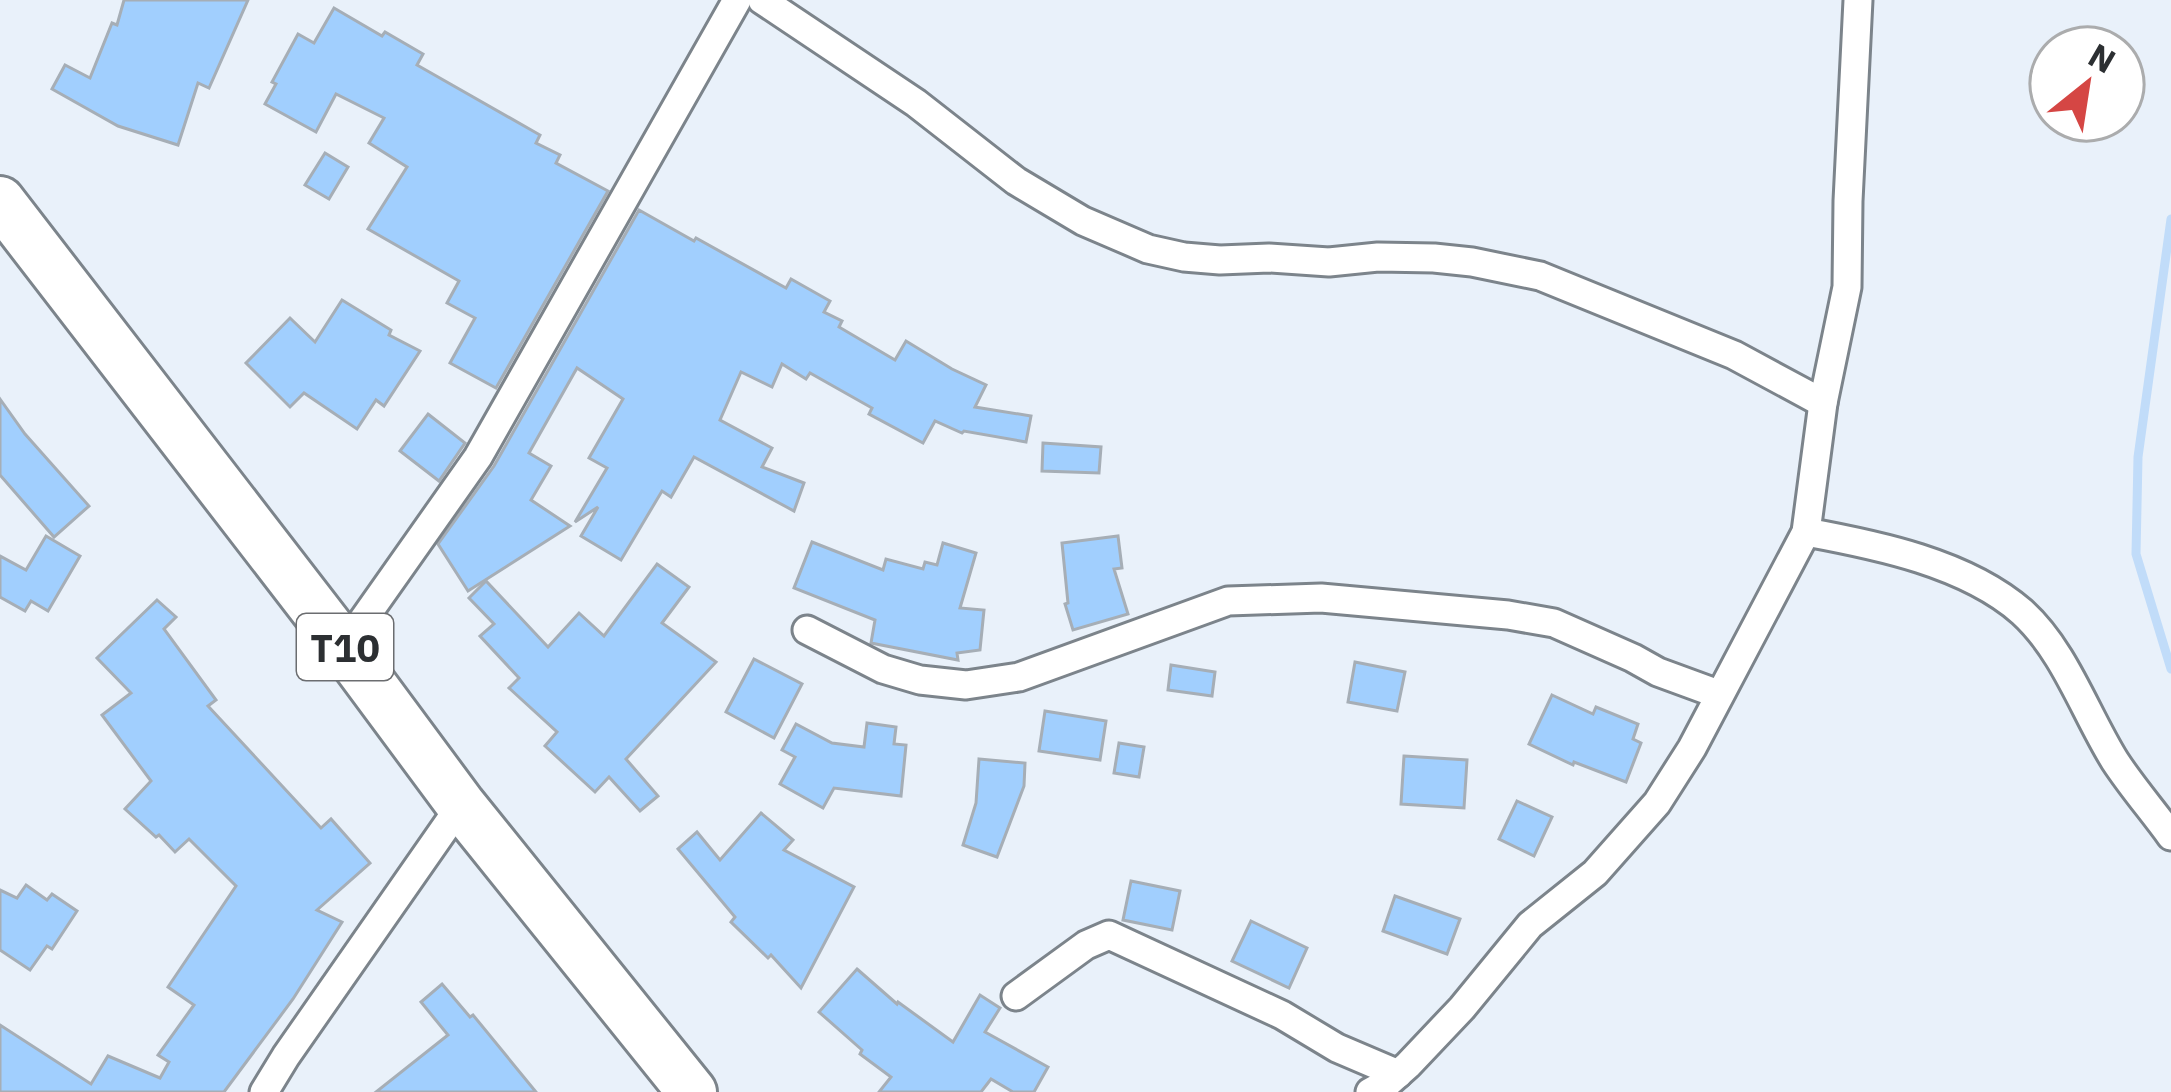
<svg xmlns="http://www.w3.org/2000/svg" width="2171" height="1092" font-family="'IBM Plex Sans',sans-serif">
  <rect width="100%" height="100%" fill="#e9f1fa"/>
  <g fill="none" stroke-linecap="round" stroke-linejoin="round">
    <polyline stroke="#c1dcf9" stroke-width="9" points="2171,219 2138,457 2136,554 2171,669"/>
  </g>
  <g fill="#a1cffe" stroke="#a6aeb6" stroke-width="3">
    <polygon points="124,0 248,0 209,88 198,83 178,145 118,126 52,89 65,65 90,78 112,23 117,25"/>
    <polygon points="334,8 382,36 385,32 423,54 417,65 540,135 536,143 560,155 556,163 608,191 496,388 450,363 475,318 447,303 459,281 368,229 407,167 369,143 384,118 336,94 316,132 265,104 276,84 272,82 298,34 314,43"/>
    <polygon points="325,153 348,167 329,199 305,185"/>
    <polygon points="639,210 694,241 696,238 786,288 791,279 830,301 824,312 842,321 839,327 895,360 906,341 952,369 986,385 975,407 1031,416 1026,442 964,431 962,433 935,421 923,443 869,414 872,408 810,373 806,379 782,364 772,387 741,372 720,420 772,448 762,467 804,483 794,511 694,457 671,497 662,491 621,560 581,536 598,507 575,522 607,468 589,458 623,399 577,368 529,453 551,466 531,500 570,526 468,591 438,544 494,466"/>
    <polygon points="342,300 391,330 389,335 420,351 384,406 376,400 357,429 304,393 290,407 246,363 290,318 315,342"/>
    <polygon points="0,399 25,434 89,506 54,537 0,475"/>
    <polygon points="428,414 465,443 439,481 400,451"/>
    <polygon points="1043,443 1101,447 1099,473 1042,471"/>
    <polygon points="46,536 80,556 48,611 31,601 25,611 0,597 0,556 26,570"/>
    <polygon points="1118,536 1122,568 1114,569 1128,614 1073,630 1065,604 1068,603 1062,543"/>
    <polygon points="812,542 883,570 886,559 923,569 925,562 937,565 943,543 976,553 960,608 984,610 980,650 957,653 958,660 871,643 875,620 794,588"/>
    <polygon points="657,564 689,587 662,623 716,662 626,759 658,796 640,811 609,777 595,792 545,746 557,732 509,688 519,678 480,636 494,624 469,598 486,581 548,647 579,613 604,636"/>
    <polygon points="157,600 176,617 164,629 216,700 208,706 321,828 331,819 370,863 317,910 342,922 293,999 224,1092 0,1092 0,1025 91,1084 108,1056 160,1078 169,1062 158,1055 194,1005 168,987 236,886 189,839 175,852 159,835 156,837 125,809 151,781 102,715 131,693 97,658"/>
    <polygon points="754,659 802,684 774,738 726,712"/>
    <polygon points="1355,662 1405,672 1397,711 1348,702"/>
    <polygon points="1171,665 1215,672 1212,696 1168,690"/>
    <polygon points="1552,695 1593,714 1596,707 1638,724 1633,739 1641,743 1626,782 1574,762 1573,765 1529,744"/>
    <polygon points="1045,711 1106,721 1100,760 1039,751"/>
    <polygon points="867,723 896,727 894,744 906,745 901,796 834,788 823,808 780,784 795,757 782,750 796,724 832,743 864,747"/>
    <polygon points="1119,743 1144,747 1139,777 1114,773"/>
    <polygon points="1404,756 1467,760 1464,808 1401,804"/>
    <polygon points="979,759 1025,763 1024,786 997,857 963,845 976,803"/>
    <polygon points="1517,801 1552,817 1534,856 1499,839"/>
    <polygon points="761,813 793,840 784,850 854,887 801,988 771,955 768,958 731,922 735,917 678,849 697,832 720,860"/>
    <polygon points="1131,881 1180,891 1172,930 1123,920"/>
    <polygon points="26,885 47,900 52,894 77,911 52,949 47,946 30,970 0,950 0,890 17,898"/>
    <polygon points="1395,896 1460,919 1447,954 1383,931"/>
    <polygon points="1251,921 1307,948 1289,988 1232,961"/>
    <polygon points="857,969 897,1004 898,1002 953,1042 980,995 1000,1008 985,1032 1048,1067 1034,1092 1013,1092 991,1079 981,1092 879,1092 891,1077 860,1054 862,1050 819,1012"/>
    <polygon points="442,984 470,1017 473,1015 536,1092 376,1092 448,1035 421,1002"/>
  </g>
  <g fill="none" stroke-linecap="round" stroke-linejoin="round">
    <defs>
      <g id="street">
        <polyline points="762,0 916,103 1016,181 1083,221 1148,249 1184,257 1220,260 1269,258 1329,262 1378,257 1434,258 1472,262 1540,276 1734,355 1823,403"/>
        <path d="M1806,532c71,13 160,31 216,80 43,39 63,101 93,149 17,26 38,50 56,75"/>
        <polyline points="807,630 883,669 920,680 966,685 1019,677 1228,601 1321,598 1508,615 1554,623 1633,658 1658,672 1718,694"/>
        <polyline points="344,647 478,457 737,0"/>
        <polyline points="1016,996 1086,945 1109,935 1282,1015 1337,1048 1398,1074"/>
        <polyline points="264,1092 286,1056 461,805"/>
        <polyline points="1370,1092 1390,1081 1408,1065 1462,1008 1530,925 1595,873 1657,803 1692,748 1806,532 1823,403 1847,287 1848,201 1858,0"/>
      </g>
      <polyline id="highway" points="0,201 344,647 461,805 692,1092"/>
    </defs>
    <use href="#street" stroke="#7c848b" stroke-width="33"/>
    <use href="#highway" stroke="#7c848b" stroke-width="54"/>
    <use href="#street" stroke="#fff" stroke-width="27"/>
    <use href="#highway" stroke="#fff" stroke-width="48"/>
  </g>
  <g text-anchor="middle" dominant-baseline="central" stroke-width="9" stroke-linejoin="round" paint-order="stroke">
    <rect fill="#fff" stroke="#6b6d70" stroke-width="3" x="297" y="614" width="96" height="66" rx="9"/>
    <g font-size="39" font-weight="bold" fill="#2c2f32">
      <text x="345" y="647">T10</text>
    </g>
  </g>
  <g transform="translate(2087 84) rotate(30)"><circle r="57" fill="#ffffff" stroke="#abacad" stroke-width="3"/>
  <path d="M0-9L21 45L0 30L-21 45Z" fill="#d54644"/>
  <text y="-18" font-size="33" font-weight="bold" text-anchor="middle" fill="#2c2f32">N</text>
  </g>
</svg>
